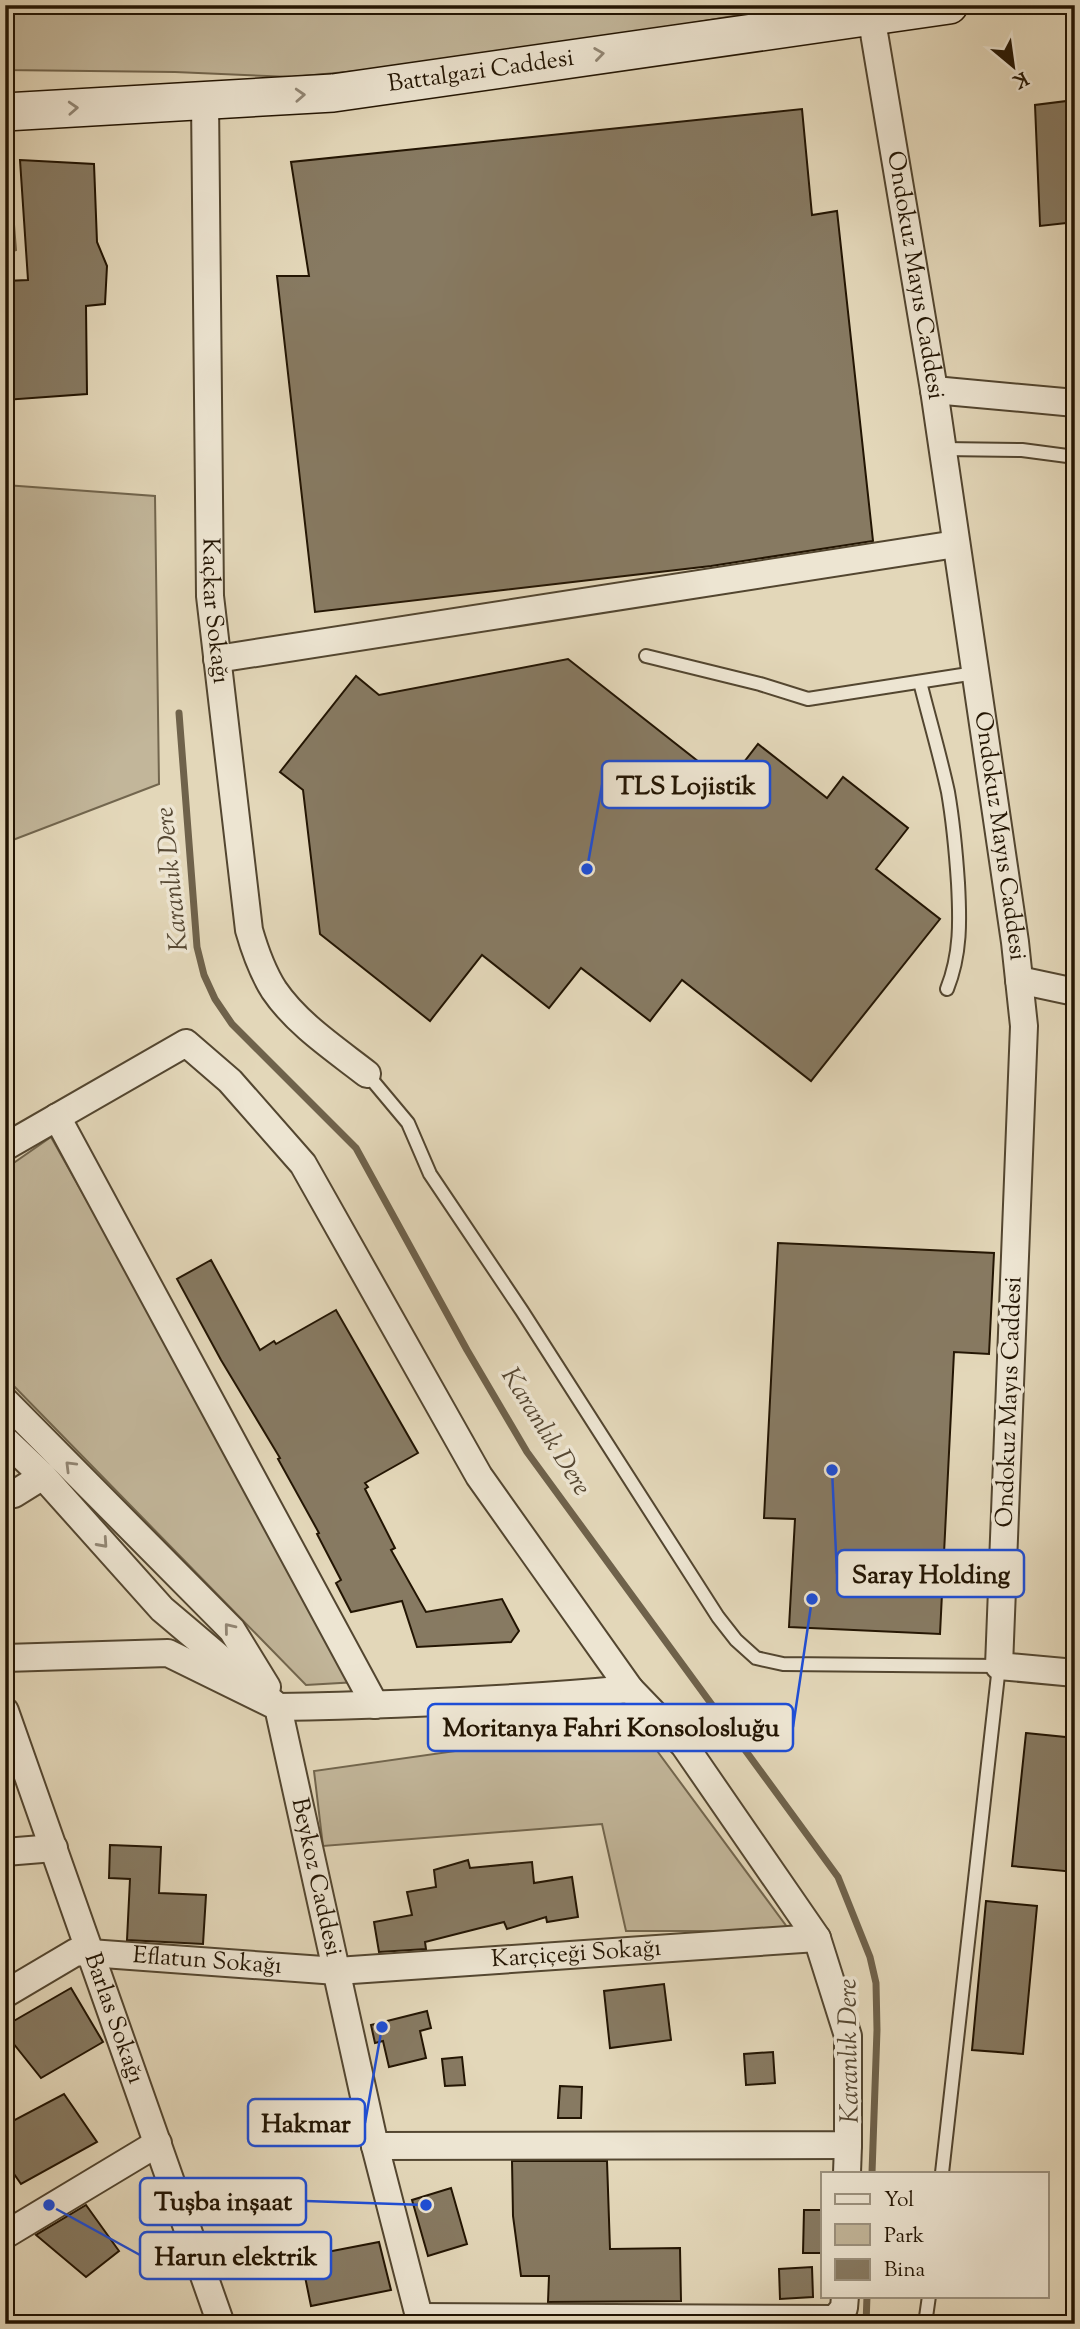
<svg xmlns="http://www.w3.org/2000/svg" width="1080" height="2329" font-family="'Sorts Mill Goudy',serif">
  <rect width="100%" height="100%" fill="#e3d7b9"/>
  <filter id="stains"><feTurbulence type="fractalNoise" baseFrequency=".00286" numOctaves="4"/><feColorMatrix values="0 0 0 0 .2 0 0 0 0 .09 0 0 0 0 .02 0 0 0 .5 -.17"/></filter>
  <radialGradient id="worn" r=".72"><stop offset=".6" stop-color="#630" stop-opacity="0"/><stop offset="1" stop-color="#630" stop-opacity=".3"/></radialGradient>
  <g fill="#c2b69a" stroke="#72664e" stroke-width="2">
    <polygon points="5,5 798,5 476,60 292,77 175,72 5,70"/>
    <polygon points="5,148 8,148 16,250 5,254"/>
    <polygon points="5,485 155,496 159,784 5,843"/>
    <polygon points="51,1137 357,1682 306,1685 5,1377 5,1169"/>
    <polygon points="638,1725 790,1931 626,1931 602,1824 323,1846 314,1771"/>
  </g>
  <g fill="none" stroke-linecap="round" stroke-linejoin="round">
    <g stroke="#6f624b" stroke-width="7">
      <polyline points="179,713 197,947 204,975 215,999 232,1024 356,1148 467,1350 527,1452 838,1877 870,1957 876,1983 877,2030 872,2173"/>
      <polyline points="866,2324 867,2296"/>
    </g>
  </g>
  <g fill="#877a62" stroke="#231503" stroke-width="2">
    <polygon points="1075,100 1075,222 1040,226 1035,105"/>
    <polygon points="802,109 812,215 837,211 873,541 711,566 315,612 277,276 309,276 291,162"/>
    <polygon points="20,160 94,164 97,242 107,266 105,304 86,306 87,394 5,400 5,281 28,280"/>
    <polygon points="568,659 727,784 758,744 827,798 843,777 908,828 876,869 940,919 811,1081 682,980 650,1021 581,968 549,1008 482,955 430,1021 320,934 303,790 280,772 356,676 379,695"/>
    <polygon points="778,1243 994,1253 989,1354 954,1352 940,1634 789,1627 795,1519 764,1518"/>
    <polygon points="211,1260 260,1350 274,1341 276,1344 336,1310 418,1453 365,1483 368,1487 365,1489 395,1548 391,1550 426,1612 502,1599 519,1631 511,1642 417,1647 402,1601 351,1612 336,1583 341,1580 317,1534 319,1533 278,1459 280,1458 221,1360 177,1279"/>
    <polygon points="1026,1733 1075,1738 1075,1872 1012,1866"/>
    <polygon points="110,1845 161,1847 159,1893 206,1895 203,1944 127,1940 130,1879 109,1878"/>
    <polygon points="468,1860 470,1868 532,1862 534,1883 572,1877 578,1917 547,1922 546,1917 507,1929 504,1922 425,1942 426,1949 379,1952 374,1922 412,1915 407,1892 436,1887 434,1870"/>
    <polygon points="986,1901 1037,1906 1023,2054 972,2050"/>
    <polygon points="664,1984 671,2040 610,2048 604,1991"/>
    <polygon points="71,1988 103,2042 41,2078 5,2033 5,2026"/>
    <polygon points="427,2011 431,2028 420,2031 426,2058 389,2067 383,2041 375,2043 371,2025"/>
    <polygon points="773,2052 775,2083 746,2085 744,2054"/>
    <polygon points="462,2057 465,2085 445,2086 442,2059"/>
    <polygon points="560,2086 582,2087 581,2118 558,2118"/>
    <polygon points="64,2094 97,2142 21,2184 5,2161 5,2125"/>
    <polygon points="512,2161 607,2161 610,2249 680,2248 681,2301 548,2302 549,2276 521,2276 513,2216"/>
    <polygon points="451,2188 467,2244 428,2256 412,2200"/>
    <polygon points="86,2205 119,2251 86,2277 36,2235"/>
    <polygon points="804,2210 823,2210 823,2253 803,2253"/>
    <polygon points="379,2242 391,2290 311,2306 301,2257"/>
    <polygon points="812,2267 813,2297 780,2299 779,2269"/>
  </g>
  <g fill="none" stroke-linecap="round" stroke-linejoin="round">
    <defs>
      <g id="service">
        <polyline points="943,449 1022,450 1075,457"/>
        <polyline points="646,656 760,684 808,699 975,673"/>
        <path d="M920,682c9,36 20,73 28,110 5,29 8,61 10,91 2,37 3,71 -11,106"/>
        <polyline points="367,1074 408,1123 430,1174 522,1311 718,1617 736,1640 756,1658 783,1664 999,1666 942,2173"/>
        <polyline points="925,2324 929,2296"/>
      </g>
      <g id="minor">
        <path id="s1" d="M871,15l63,375 81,552 9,84 -25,640 76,7"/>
        <path id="s2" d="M205,100l5,496 39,334c6,21 13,41 25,60 23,34 61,59 93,84"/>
        <polyline points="934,390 1075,403"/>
        <polyline points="217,659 956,544"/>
        <polyline points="1019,980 1075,992"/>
        <polyline points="57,1117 375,1705"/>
        <polyline points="5,1147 186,1043 230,1081 303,1164 479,1476 630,1689"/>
        <polyline points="5,1401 232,1630 267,1687"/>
        <path d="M5,1440l38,36 119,133 116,98c118,-2 235,-7 352,-18l54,56 133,193 31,98v109l-473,1"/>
        <polyline points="5,1495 14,1494 43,1476"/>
        <path id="s3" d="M5,1658l163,-5 110,54 97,439 46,178"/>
        <path id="s4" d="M5,1711l216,613"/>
        <polyline points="5,1852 54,1848"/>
        <path id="s5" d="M5,1994l71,-42 261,19 480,-33"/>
        <polyline points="847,2173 848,2145"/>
        <polyline points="5,2235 158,2143"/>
        <polyline points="419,2317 835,2319 844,2308 845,2296"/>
      </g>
      <g id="secondary">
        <path id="s6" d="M5,112l328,-19 616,-88"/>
      </g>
    </defs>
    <use href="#service" stroke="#534630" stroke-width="16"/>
    <use href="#minor" stroke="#534630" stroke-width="30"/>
    <use href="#secondary" stroke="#231503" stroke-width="40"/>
    <use href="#service" stroke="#ede5d2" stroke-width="12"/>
    <use href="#minor" stroke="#ede5d2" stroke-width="26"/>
    <use href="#secondary" stroke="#ede5d2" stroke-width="37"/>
  </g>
  <defs><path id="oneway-chevron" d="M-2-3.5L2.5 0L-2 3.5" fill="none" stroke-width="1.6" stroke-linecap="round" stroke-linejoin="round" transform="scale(1.75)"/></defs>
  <g stroke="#928775">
    <use href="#oneway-chevron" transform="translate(599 54) rotate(-8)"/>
    <use href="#oneway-chevron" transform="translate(300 95) rotate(-3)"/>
    <use href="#oneway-chevron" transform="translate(73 108) rotate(-3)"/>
    <use href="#oneway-chevron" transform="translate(70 1466) rotate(-135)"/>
    <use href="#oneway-chevron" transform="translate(103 1543) rotate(48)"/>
    <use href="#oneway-chevron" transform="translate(229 1628) rotate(-129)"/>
  </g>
  <g text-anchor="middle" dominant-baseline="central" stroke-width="7" stroke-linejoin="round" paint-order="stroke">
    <g font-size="24" fill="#231503" stroke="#ede5d2">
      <text stroke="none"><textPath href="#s6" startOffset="478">Battalgazi Caddesi</textPath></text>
      <text stroke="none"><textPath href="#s1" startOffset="264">Ondokuz Mayıs Caddesi</textPath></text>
      <text stroke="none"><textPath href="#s2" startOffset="511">Kaçkar Sokağı</textPath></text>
      <text stroke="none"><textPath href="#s1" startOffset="831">Ondokuz Mayıs Caddesi</textPath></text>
      <text transform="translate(1010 1402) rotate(-88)">Ondokuz Mayıs Caddesi</text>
      <text stroke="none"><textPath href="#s3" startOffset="460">Beykoz Caddesi</textPath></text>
      <text stroke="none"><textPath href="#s5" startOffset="584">Karçiçeği Sokağı</textPath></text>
      <text stroke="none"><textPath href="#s5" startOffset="214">Eflatun Sokağı</textPath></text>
      <text stroke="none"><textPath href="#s4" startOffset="326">Barlas Sokağı</textPath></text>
    </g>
    <g font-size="26" font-style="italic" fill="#564833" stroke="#ede5d2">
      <text transform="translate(173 879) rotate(-96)">Karanlık Dere</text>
      <text transform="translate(545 1432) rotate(58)">Karanlık Dere</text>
      <text transform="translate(850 2051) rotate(-91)">Karanlık Dere</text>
    </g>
  </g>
  <path fill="none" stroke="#1d4ed8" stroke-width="2.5" d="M587 869L602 785M832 1470L837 1574M812 1599L793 1727M382 2027L365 2123M426 2205L306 2201M49 2205L140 2255"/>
  <g fill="#1d4ed8" stroke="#ede5d2" stroke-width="2.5">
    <circle cx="587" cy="869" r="7"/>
    <circle cx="832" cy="1470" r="7"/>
    <circle cx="812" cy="1599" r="7"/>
    <circle cx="382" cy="2027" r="7"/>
    <circle cx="426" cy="2205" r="7"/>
    <circle cx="49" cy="2205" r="7"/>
  </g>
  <g fill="#ede5d2" stroke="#1d4ed8" stroke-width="2.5">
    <rect x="602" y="761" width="168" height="47" rx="7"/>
    <rect x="837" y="1550" width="187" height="47" rx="7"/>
    <rect x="428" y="1704" width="365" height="47" rx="7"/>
    <rect x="248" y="2099" width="117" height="47" rx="7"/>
    <rect x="140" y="2178" width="166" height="47" rx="7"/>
    <rect x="140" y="2232" width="191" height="47" rx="7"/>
  </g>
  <g font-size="26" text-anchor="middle" font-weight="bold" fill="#231503">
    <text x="686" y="794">TLS Lojistik</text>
    <text x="931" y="1583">Saray Holding</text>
    <text x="611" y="1736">Moritanya Fahri Konsolosluğu</text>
    <text x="306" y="2132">Hakmar</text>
    <text x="223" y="2210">Tuşba inşaat</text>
    <text x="236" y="2265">Harun elektrik</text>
  </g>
  <rect width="1080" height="2329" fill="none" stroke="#e3d7b9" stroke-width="28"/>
  <rect x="7" y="7" width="1066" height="2315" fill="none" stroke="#231503" stroke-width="3.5"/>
  <rect x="14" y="14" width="1052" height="2301" fill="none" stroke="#231503" stroke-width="2"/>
  <rect x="821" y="2172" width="228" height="126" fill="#ede5d2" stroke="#9c927f" stroke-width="2"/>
  <rect x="835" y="2194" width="35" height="10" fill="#ede5d2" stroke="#9c927f" stroke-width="2"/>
  <text x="884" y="2206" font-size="21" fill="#231503">Yol</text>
  <rect x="835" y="2224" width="35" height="21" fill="#c2b69a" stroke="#9c927f" stroke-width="2"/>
  <text x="884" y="2242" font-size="21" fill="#231503">Park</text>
  <rect x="835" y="2259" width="35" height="21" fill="#877a62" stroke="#9c927f" stroke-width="2"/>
  <text x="884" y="2276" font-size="21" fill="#231503">Bina</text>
  <g transform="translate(1013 66) rotate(151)" stroke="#ede5d2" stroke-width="5" paint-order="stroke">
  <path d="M0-5L12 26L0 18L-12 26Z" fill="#231503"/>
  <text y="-10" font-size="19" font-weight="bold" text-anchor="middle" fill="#231503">K</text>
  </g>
  <rect width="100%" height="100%" filter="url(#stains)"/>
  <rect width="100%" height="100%" fill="url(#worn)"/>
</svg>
